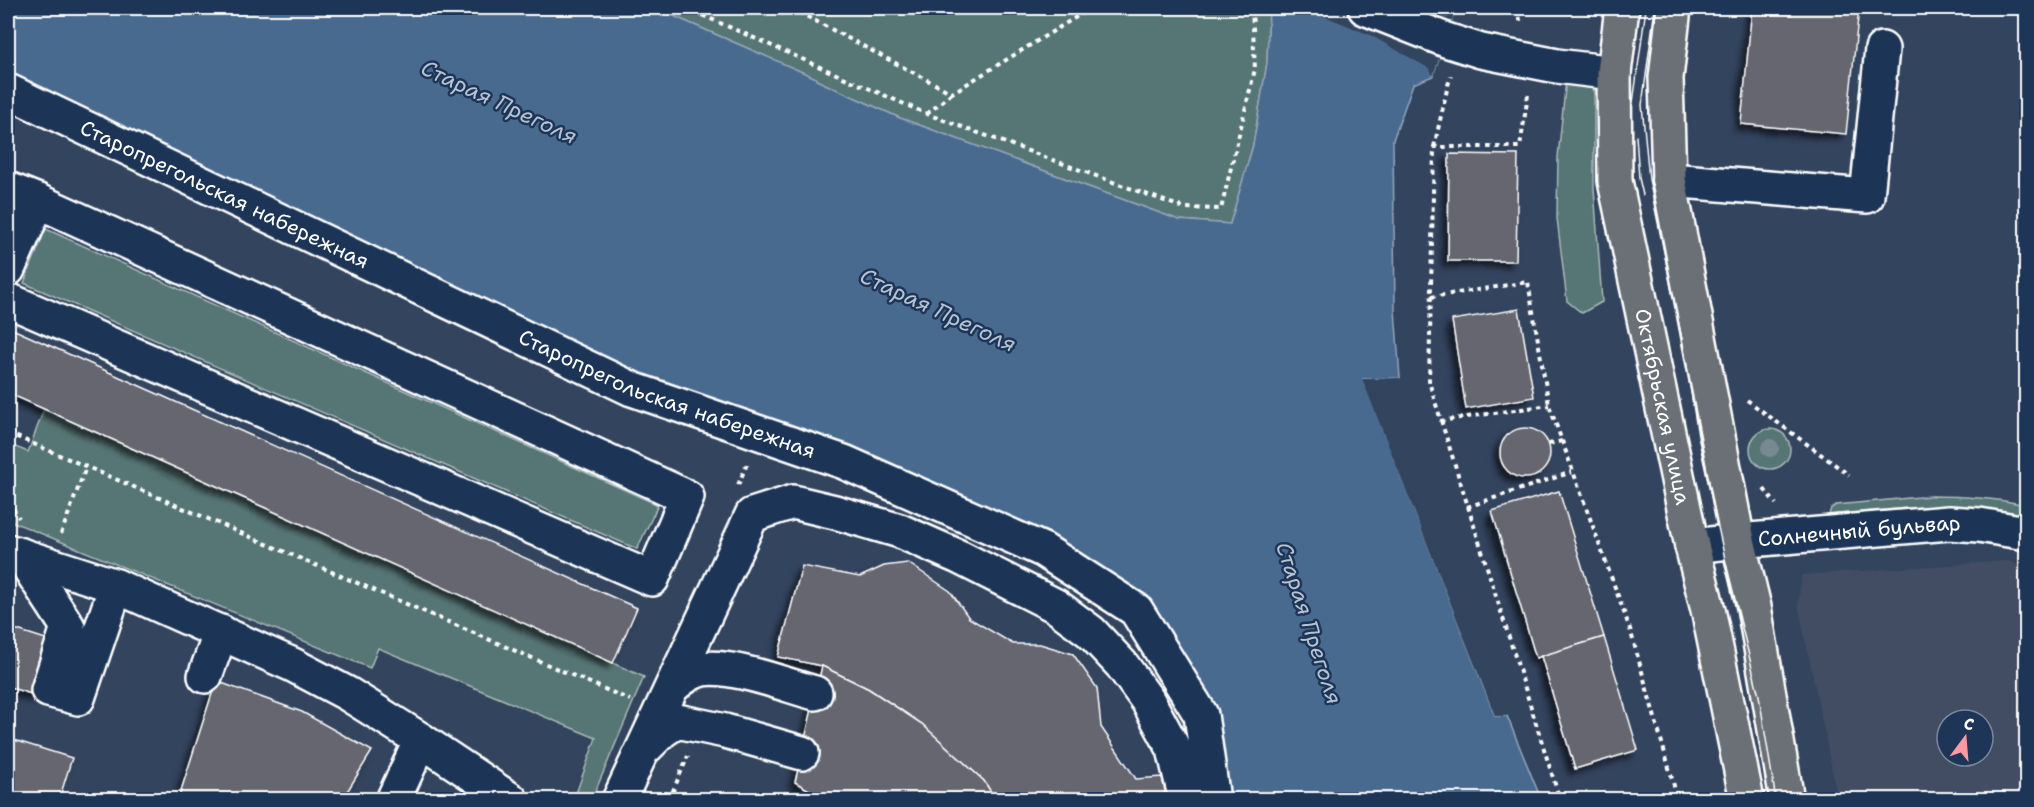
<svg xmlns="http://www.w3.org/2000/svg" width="2034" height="807" font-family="'Shantell Sans',sans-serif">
  <defs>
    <filter id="shadow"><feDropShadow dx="-5.5" dy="5.5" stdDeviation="3" flood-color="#0009"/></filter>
  </defs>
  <rect width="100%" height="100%" fill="#33445e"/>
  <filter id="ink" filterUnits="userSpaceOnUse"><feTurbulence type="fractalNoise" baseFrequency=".0167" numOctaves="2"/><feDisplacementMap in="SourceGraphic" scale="12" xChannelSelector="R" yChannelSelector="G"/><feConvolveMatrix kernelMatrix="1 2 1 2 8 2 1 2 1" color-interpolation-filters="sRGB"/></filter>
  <g filter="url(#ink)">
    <path fill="#424e63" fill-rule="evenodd" d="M2007,561l19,6v232h-188l-40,-195 4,-29zM1947,720h36v36h-36z"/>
    <g fill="#567574" stroke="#aababa" stroke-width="1.5">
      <polygon points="655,8 1269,8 1267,63 1253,145 1230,224 1179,220 900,118 816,80 816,78"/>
      <polygon points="1566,79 1594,80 1594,188 1602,302 1582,313 1567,301 1557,218 1558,157"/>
      <polygon points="46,229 658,505 637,549 24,283"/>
      <polygon points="44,409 644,677 592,799 574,799 596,738 378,648 370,668 8,520 8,444 28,452"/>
      <circle cx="1770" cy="449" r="20"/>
      <path d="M1930,496c33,0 64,2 96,9v10c-67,-15 -129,-6 -197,0l2,-7 5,-3z"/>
    </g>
    <polygon fill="#4a6a8f" stroke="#92a6bc" stroke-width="1.5" points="8,8 655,8 816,78 816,80 900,118 1179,220 1230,224 1253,145 1267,63 1269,8 1456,8 1433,76 1413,84 1393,140 1395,310 1400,378 1363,379 1495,716 1507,716 1541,799 1222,799 1148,604 643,382 8,83"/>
    <g fill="#33445e">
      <polygon points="1305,8 1424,8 1446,18 1454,15 1433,76 1430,69 1370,35"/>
      <polygon points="1400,378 1401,381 1366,382 1497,713 1506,713 1507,716 1495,716 1362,379"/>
    </g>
    <g fill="#65666f" stroke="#fff" stroke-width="1.5" filter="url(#shadow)">
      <polygon points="1752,8 1859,8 1846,134 1741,124"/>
      <polygon points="1449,154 1518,155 1516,261 1448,261"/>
      <polygon points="1519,309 1534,397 1466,409 1452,320"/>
      <polygon points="8,327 637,608 613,663 8,393"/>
      <circle cx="1525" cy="453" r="25"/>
      <polygon points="1559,491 1604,637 1536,658 1492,511"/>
      <polygon points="908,563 950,591 969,618 1013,644 1040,644 1073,654 1097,688 1101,727 1136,779 1162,777 1167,800 996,800 984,781 922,724 869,689 822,666 778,657 802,566 860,577 884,566"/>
      <polygon points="8,627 55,642 38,696 8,687"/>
      <polygon points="1604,637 1638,750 1575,769 1541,656"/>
      <polygon points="822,666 869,689 922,724 984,781 996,800 827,800 795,782"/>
      <polygon points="216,681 302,712 372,751 342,800 178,800"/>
      <polygon points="14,740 72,758 59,800 8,800 8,760"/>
      <polygon points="432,791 446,800 427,800"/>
    </g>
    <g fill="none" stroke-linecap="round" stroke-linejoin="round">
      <defs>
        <g id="minor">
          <polyline points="1365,8 1446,40 1481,51 1557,66 1614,73"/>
          <path id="s1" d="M8,91l624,298 212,73 199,88 93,60 65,105 12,85"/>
          <polyline points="1669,180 1867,196 1882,49"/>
          <polyline points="8,189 38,201 687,497 652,579 8,300"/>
          <polyline points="8,269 38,201"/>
          <path id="s2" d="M1692,546l46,-5 211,-18 30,2 47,8"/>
          <polyline points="8,551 116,586 293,665 348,694 421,740 511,800"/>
          <polyline points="21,555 68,627 48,690 78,698 116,586"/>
          <polyline points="205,676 221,632"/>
          <path d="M674,685c9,-7 16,-13 28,-16 30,-5 83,16 113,24"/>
          <polyline points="647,746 662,731 677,721 725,731 802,753"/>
          <polyline points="393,800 421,740"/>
          <polyline points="619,800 752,515 793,502 835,512 900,531 959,557 1056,606 1091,632 1122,665 1148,701 1174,749 1186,800"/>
        </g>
        <g id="major">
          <path id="s3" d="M1622,8l-8,65 1,108 77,365 17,68 38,186"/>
          <polyline points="1674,8 1666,78 1669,180 1738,541 1754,607 1787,800"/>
        </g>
      </defs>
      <use href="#minor" stroke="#fff" stroke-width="38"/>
      <use href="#major" stroke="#fff" stroke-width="38"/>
      <g stroke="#fff" stroke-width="4" stroke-dasharray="4.5 4.5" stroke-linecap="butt">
        <polyline points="686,8 927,114 1184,208 1221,209 1255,69 1252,8"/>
        <polyline points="791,8 952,93 1091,8"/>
        <polyline points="1521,8 1519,16 1521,24"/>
        <polyline points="1528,95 1520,147 1434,147 1429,382 1560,800"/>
        <polyline points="927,114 952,93"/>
        <polyline points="1434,147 1448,85 1451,76"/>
        <polyline points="1431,297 1528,282 1549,405 1630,629 1678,800"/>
        <polyline points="1747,400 1849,475"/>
        <polyline points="1440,421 1549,405"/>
        <polyline points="8,433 630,700"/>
        <polyline points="1549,444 1562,441"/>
        <polyline points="738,485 747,464"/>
        <polyline points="1764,489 1776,504"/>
        <polyline points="8,501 19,518"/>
        <polyline points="1467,507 1572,472"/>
        <polyline points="61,534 86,467"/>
        <polyline points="669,800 688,756"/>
      </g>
      <use href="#minor" stroke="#1d3557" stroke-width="33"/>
      <use href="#major" stroke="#6a7074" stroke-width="33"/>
      <g stroke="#fff" stroke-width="1.5">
        <polyline points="1655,8 1642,105 1649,179 1685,354 1698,436 1725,559 1759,696 1776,800"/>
        <polyline points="1633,103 1646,8"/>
        <polyline points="1636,136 1639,178 1643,195"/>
      </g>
    </g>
    <circle fill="#798994" cx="1770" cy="448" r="9"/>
  </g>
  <g text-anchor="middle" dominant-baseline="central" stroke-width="5" stroke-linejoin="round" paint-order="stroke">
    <g font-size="21" fill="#fff" stroke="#1d3557">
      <text stroke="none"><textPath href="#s1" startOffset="240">Старопрегольская набережная</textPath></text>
      <text stroke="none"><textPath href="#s1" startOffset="726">Старопрегольская набережная</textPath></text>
      <text stroke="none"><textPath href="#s3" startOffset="404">Октябрьская улица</textPath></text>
      <text stroke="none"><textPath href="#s2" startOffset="168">Солнечный бульвар</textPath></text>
    </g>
    <g font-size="22" font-style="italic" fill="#b7c3d2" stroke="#1d3557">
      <text transform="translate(499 102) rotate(25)">Старая Преголя</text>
      <text transform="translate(938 310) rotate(25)">Старая Преголя</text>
      <text transform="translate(1309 623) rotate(72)">Старая Преголя</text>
    </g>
  </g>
  <rect width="2034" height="807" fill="none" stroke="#1d3557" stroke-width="30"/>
  <rect x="15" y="15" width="2004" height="777" fill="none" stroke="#fff" stroke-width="2" filter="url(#ink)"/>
  <g transform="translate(1965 738) rotate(16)"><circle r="28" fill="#1d3557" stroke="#77869a" stroke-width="1.5"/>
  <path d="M0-4.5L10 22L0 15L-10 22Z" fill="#ff9aa2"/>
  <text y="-9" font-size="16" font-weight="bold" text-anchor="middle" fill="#ffffff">С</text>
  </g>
</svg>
